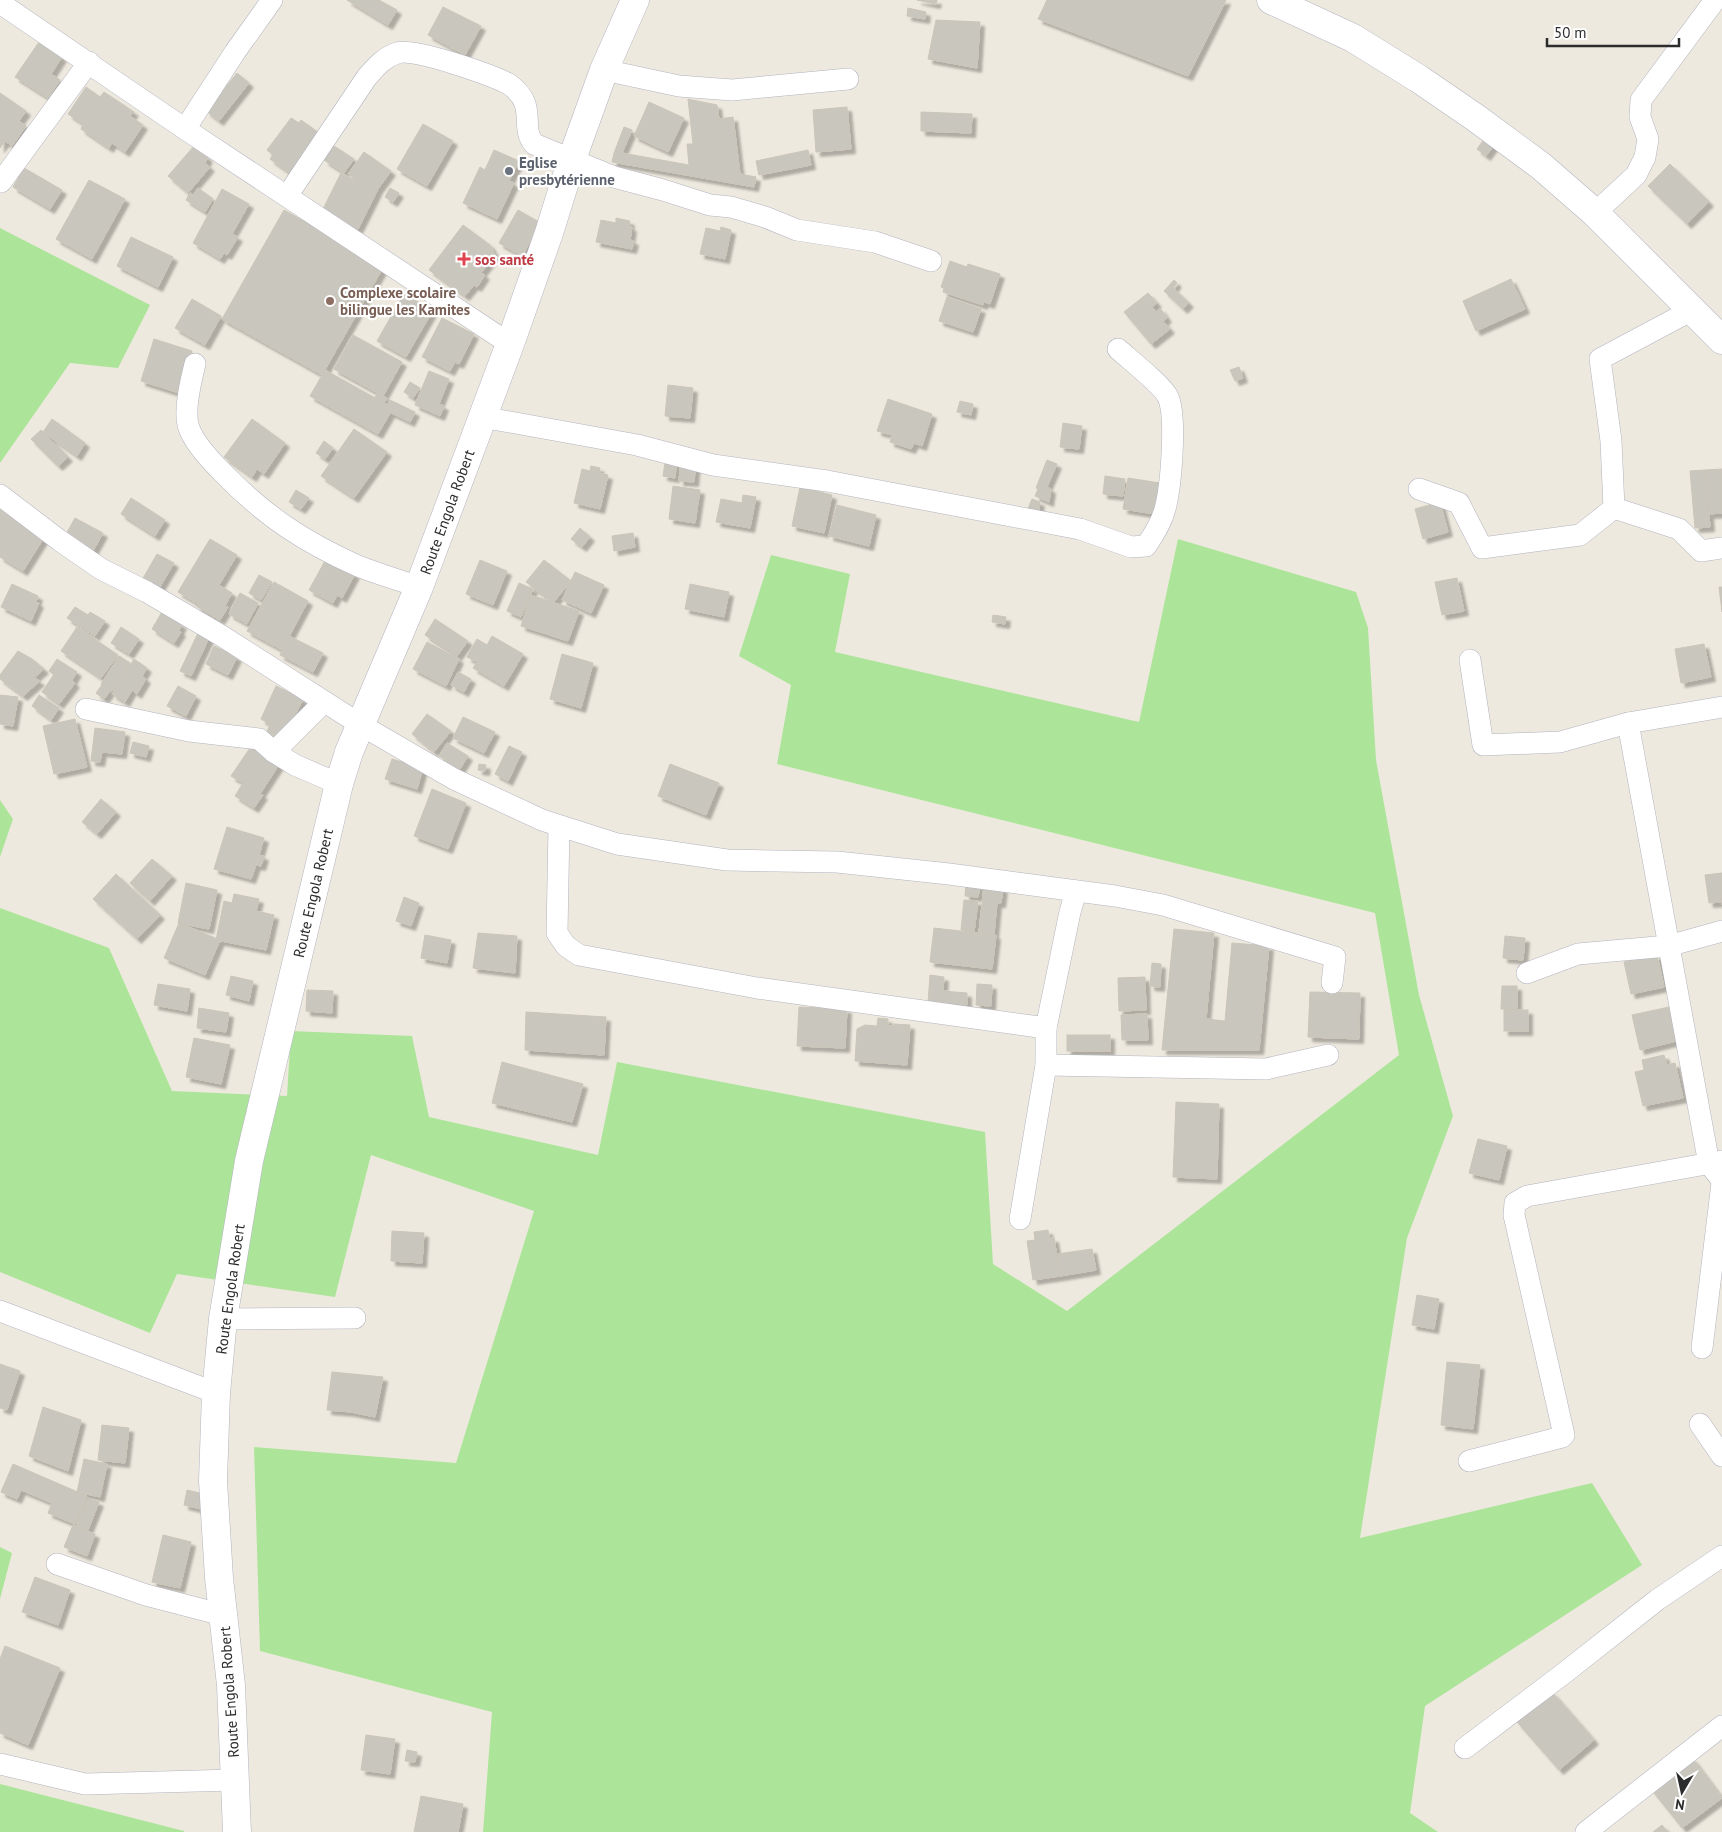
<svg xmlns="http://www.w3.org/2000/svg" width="1722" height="1832" font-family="'PT Sans',sans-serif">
  <defs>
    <filter id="shadow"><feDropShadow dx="4.5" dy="4.5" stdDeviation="1" flood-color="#0004"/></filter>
  </defs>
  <rect width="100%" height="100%" fill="#eee9de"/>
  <g fill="#ace59a">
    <polygon points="0,228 150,305 118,368 70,363 0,463"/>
    <polygon points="1178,539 1356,592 1368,628 1376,760 1419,995 1453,1116 1407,1238 1360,1538 1592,1483 1642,1565 1425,1706 1410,1813 1438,1832 483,1832 492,1712 260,1651 254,1447 456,1463 534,1211 371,1155 335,1297 177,1274 150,1333 0,1272 0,908 109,948 172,1091 287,1096 291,1031 412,1036 429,1117 598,1155 617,1062 985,1132 993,1264 1067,1311 1399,1055 1375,913 777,764 791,685 739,656 771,555 850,574 835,652 1139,722"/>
    <polygon points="0,800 13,819 0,857"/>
    <polygon points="0,1547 12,1553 0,1599"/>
    <polygon points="0,1784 184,1831 184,1832 0,1832"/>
  </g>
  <g fill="#c9c7bd" stroke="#cac5b8" filter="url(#shadow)">
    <polygon points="347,0 379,0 397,10 388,25"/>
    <polygon points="917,0 937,0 936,4"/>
    <polygon points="1047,0 1226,0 1188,76 1038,19"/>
    <polygon points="443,7 481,26 465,55 428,35"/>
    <polygon points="908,8 926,12 925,19 907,16"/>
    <polygon points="936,20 980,22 977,68 928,59"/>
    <polygon points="39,42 62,57 51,74 60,80 48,98 15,77"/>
    <polygon points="237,73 249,83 219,121 206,111"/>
    <polygon points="86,87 100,97 104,92 134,112 130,116 143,125 125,152 112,143 109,148 81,129 83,124 68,114"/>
    <polygon points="0,93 26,111 19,121 26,126 12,146 5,141 0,148"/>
    <polygon points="688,99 717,105 719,119 733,117 740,174 756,177 754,187 612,162 614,153 624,127 632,130 622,153 689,165 687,144 693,144"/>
    <polygon points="649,102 684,118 668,152 634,136"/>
    <polygon points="847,107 851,149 816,152 813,110"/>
    <polygon points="921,112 972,114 971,133 921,131"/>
    <polygon points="291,118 299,123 301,120 319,133 290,173 270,159 273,155 267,150"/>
    <polygon points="423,124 453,141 427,186 397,169"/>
    <polygon points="1485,138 1494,145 1486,156 1477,149"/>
    <polygon points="194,146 208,158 205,163 210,167 188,193 168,176"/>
    <polygon points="334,146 354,159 344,173 324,160"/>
    <polygon points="494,150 519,161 509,181 514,183 497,219 463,203 480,167 485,170"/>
    <polygon points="808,150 811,165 759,175 756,161"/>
    <polygon points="364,152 391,171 375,193 348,174"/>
    <polygon points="1670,164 1709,202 1687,224 1648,186"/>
    <polygon points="24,168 62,190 50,209 13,187"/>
    <polygon points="341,173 377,191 358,229 322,211"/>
    <polygon points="89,180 125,199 92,259 56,239"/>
    <polygon points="198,188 213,199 205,212 186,200 190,193 193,195"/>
    <polygon points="390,188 399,193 393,202 385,197"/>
    <polygon points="222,189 249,204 232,234 238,237 227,255 224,253 220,259 193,243"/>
    <polygon points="284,210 384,266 322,375 222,319"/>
    <polygon points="518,210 541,223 522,256 499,243"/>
    <polygon points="616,218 630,221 629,227 632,227 630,240 634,241 632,249 596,242 601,220 616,223"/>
    <polygon points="463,225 490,245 495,255 481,273 485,275 477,287 474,285 465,296 429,270"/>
    <polygon points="721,227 731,230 725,259 700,254 706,228 720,231"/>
    <polygon points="131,237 173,257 158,287 117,266"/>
    <polygon points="950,261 967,267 968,264 1000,274 990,304 984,302 983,305 943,292 944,288 941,287"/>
    <polygon points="1511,279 1525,309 1476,331 1463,301"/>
    <polygon points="1174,280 1177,283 1173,288 1189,303 1183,309 1164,291"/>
    <polygon points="1148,293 1157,303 1152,307 1156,312 1160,308 1167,318 1163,321 1170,329 1151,344 1124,312"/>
    <polygon points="404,294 433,310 406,357 377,341"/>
    <polygon points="947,297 981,309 973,332 939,321"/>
    <polygon points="192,299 221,316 205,345 175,328"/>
    <polygon points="442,318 474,334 459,364 455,362 450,371 422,357"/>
    <polygon points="353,335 402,362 383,396 334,369"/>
    <polygon points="154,339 192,351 179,393 141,381"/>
    <polygon points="1239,367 1243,378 1235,381 1230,370"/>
    <polygon points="325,370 393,408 378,434 310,396"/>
    <polygon points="429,371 449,379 439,404 444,406 440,416 415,405"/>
    <polygon points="410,382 420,388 413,398 404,392"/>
    <polygon points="668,385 693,388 690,418 665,416"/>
    <polygon points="377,393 387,398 382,407 373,403"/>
    <polygon points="888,399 932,414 922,446 914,443 911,449 890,442 892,435 877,431"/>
    <polygon points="390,400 415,412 410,422 385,410"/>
    <polygon points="960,401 973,404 971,415 957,412"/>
    <polygon points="52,419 85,443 77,456 43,432"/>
    <polygon points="252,419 285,443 264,474 257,469 252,477 224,457"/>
    <polygon points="1063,423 1082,426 1079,449 1060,447"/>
    <polygon points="354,429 387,452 354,498 321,476"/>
    <polygon points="41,430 68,457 58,466 31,439"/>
    <polygon points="324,441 333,448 325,459 316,453"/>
    <polygon points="666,456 677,457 675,478 663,476"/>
    <polygon points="681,459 696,461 694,482 679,481"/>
    <polygon points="1047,460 1057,464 1047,487 1051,489 1049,502 1035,496 1038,489 1036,488"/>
    <polygon points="591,466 600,468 599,473 608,475 600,509 574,503 582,469 590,471"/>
    <polygon points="1722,469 1722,513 1709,514 1705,470"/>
    <polygon points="1705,470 1710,527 1695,528 1690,471"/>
    <polygon points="1105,476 1125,479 1123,496 1103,494"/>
    <polygon points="1128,478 1160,483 1155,514 1123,509"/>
    <polygon points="673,486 700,490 695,523 669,519"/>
    <polygon points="800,487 832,495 824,533 792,526"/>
    <polygon points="296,490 309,498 301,509 289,502"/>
    <polygon points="743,495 756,497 750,528 716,522 721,499 742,503"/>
    <polygon points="131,498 165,520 155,536 121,514"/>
    <polygon points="1032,499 1040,502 1038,514 1027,511"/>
    <polygon points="1440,502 1448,532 1423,539 1415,509"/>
    <polygon points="837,505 876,515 869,546 829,536"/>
    <polygon points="0,509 45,536 23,571 0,557"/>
    <polygon points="75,518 103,533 93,551 65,536"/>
    <polygon points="580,528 590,537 582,547 571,539"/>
    <polygon points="633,533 635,547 614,551 612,536"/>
    <polygon points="210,539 237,555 219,585 232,593 225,606 228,607 220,620 196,606 198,604 178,592"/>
    <polygon points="157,554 174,563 158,590 142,580"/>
    <polygon points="326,559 355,574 342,598 337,595 333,603 309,590"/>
    <polygon points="480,560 507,571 493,605 466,594"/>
    <polygon points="544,560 571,581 553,603 526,582"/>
    <polygon points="575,572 604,585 591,613 562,600"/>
    <polygon points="259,575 272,582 261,600 249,593"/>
    <polygon points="1457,578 1464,611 1442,615 1435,582"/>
    <polygon points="274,582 308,601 282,650 247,631"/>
    <polygon points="519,583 533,589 521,617 507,611"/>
    <polygon points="12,584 38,596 36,602 39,603 31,621 1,607"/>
    <polygon points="690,584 729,592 724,617 685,609"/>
    <polygon points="1719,587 1722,587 1722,612"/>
    <polygon points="240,593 258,603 247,624 229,614"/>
    <polygon points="531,595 579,611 568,641 521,626"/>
    <polygon points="75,607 88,615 90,612 105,621 95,636 67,618"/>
    <polygon points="162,612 182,625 179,630 181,632 174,643 152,629"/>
    <polygon points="993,615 1006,617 1005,624 992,622"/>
    <polygon points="435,619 468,641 457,656 425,635"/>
    <polygon points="77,627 118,655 101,678 61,651"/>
    <polygon points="121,627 139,639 129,654 111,643"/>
    <polygon points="199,631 210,636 191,676 180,671"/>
    <polygon points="289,636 323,653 313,672 280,655"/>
    <polygon points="492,636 523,654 504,686 473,668 477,662 467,657 477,639 487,645"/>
    <polygon points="427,642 459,659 446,686 413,669"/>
    <polygon points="1704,644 1711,677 1681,683 1675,649"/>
    <polygon points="214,646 237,657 228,675 206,664"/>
    <polygon points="18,651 32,659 44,669 34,678 40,681 23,696 0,679 0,675"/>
    <polygon points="562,654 593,663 581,708 550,699"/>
    <polygon points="119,656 130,663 112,691 101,684"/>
    <polygon points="57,659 77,672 69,685 49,671"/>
    <polygon points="134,659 147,668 142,676 146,679 137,694 132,690 125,702 112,694"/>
    <polygon points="57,670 75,683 59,704 42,692"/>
    <polygon points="458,672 471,679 464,692 451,685"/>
    <polygon points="102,685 110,691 104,699 96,693"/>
    <polygon points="178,686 196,696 186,716 167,706"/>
    <polygon points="276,686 303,699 287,732 278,738 267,732 270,724 261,719"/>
    <polygon points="0,695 18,697 13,726 0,724"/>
    <polygon points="39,695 59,708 51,720 32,706"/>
    <polygon points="427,714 451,731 434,752 412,734"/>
    <polygon points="463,717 495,732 484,753 453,738"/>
    <polygon points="75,719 87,767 54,774 43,726"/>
    <polygon points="95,728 125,732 122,754 102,752 100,762 91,761"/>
    <polygon points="133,742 149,746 146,757 130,753"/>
    <polygon points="447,743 468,756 460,769 439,756"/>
    <polygon points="252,745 280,763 260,794 263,795 254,808 235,796 243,783 231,776"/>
    <polygon points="509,746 522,752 508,781 495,774"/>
    <polygon points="392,759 423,768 417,789 385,779"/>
    <polygon points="479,764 486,765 485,771 478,770"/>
    <polygon points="670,764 719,783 706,815 658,796"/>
    <polygon points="432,789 466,803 448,849 414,836"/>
    <polygon points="101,799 116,812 97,834 82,822"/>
    <polygon points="227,827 264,838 259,855 264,856 261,866 256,865 251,879 214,869"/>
    <polygon points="152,859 172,876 150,901 130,883"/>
    <polygon points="1722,873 1722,905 1721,902 1709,903 1705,875"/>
    <polygon points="116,874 160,915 137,939 93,899"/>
    <polygon points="186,883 217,890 209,929 178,923"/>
    <polygon points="966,884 980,885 978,897 965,896"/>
    <polygon points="984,886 1003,888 1001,903 997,903 994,934 979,932"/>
    <polygon points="234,894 259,899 256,911 274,915 266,950 216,940 224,901 232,903"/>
    <polygon points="404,897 419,903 411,926 396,921"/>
    <polygon points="964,900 978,901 974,932 961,930"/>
    <polygon points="179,923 220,940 205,975 164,958"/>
    <polygon points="934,928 996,935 992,969 930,962"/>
    <polygon points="1174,929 1214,933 1206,1019 1225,1021 1232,943 1269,946 1259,1050 1162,1050"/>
    <polygon points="478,933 517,936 515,973 473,968"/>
    <polygon points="425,935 451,940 447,963 421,958"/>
    <polygon points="1505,936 1525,938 1523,960 1503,958"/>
    <polygon points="1657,955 1664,987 1631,994 1624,962"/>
    <polygon points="1152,963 1161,964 1160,987 1150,986"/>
    <polygon points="930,975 944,977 943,991 967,993 967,1005 928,1003"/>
    <polygon points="231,976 253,981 249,1001 226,995"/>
    <polygon points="1145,977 1146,1010 1119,1011 1118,978"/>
    <polygon points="158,984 190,989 187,1011 154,1005"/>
    <polygon points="977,984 992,985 991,1006 976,1005"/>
    <polygon points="1502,986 1517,986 1517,1009 1501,1009"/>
    <polygon points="307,990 333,991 332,1013 306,1011"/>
    <polygon points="1310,992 1360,993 1359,1039 1308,1037"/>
    <polygon points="799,1007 847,1009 845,1048 797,1046"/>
    <polygon points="1669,1007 1676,1041 1640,1050 1632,1015"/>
    <polygon points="199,1008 229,1013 226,1032 197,1028"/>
    <rect x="1504" y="1010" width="24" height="21"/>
    <polygon points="526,1012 606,1017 604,1055 525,1050"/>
    <polygon points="1147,1014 1148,1040 1122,1040 1121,1015"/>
    <polygon points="878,1018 888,1019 888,1026 894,1026 894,1024 910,1025 907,1065 855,1061 857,1029 865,1025 877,1026"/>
    <rect x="1067" y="1035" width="43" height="16"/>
    <polygon points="194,1038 230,1045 221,1084 186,1077"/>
    <polygon points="1664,1055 1667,1065 1675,1063 1683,1098 1643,1106 1635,1072 1644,1070 1642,1060"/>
    <polygon points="502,1062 583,1084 572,1122 492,1103"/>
    <polygon points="1176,1102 1219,1104 1217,1179 1173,1177"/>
    <polygon points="1478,1139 1507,1146 1499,1180 1469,1173"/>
    <polygon points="1048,1230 1049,1238 1054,1238 1060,1276 1033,1280 1027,1241 1035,1240 1034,1232"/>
    <polygon points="392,1231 424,1233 422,1263 391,1261"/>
    <polygon points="1092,1249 1096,1270 1060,1276 1057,1254"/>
    <polygon points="1417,1295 1439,1299 1434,1329 1412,1325"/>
    <polygon points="1447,1362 1480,1365 1473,1429 1441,1425"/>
    <polygon points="0,1364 20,1371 7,1410 0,1408"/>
    <polygon points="332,1372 383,1377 375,1417 351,1412 327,1410"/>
    <polygon points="43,1407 81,1420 68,1471 29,1456"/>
    <polygon points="102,1425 129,1428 125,1463 98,1460"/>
    <polygon points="84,1459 107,1464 100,1497 77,1492"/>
    <polygon points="13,1464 87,1496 75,1524 48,1513 52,1503 21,1490 17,1499 1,1492"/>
    <polygon points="187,1490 204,1494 201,1509 184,1505"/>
    <polygon points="88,1498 99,1502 88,1530 76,1526"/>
    <polygon points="73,1525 95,1534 87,1556 64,1547"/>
    <polygon points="163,1535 191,1542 180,1588 152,1582"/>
    <polygon points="35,1577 70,1590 58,1625 22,1612"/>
    <polygon points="5,1646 60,1668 28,1745 0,1733 0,1659"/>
    <polygon points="1552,1692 1594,1740 1559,1770 1517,1722 1549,1696"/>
    <polygon points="366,1735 395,1739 390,1774 361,1770"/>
    <polygon points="407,1750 417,1752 415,1762 405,1761"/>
    <polygon points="1692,1758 1722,1798 1682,1828 1651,1789"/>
    <polygon points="421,1796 463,1804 458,1832 414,1832"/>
    <polygon points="1662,1825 1668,1832 1653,1832"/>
  </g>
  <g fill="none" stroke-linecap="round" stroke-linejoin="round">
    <defs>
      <g id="street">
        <polyline points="0,3 185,129 510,344"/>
        <polyline points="604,70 679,86 732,90 848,79"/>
        <polyline points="185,129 235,52 272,0"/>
        <polyline points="1,182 89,62"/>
        <path d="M287,196l80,-119c9,-10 16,-19 30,-24 16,-6 94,22 112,31 30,22 10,42 25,60l80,33 49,13 47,15 21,2 34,10 32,13 78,12 56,19"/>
        <polyline points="1595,213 1636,175 1645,157 1648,139 1640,117 1641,100 1715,0"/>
        <path d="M195,364c-4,16 -12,48 -6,64 5,15 23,34 34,45 42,43 81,69 135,93 20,8 41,14 61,21"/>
        <path d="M482,417l155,28 76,20 114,16 253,48 51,18 15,-1c7,-10 16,-25 19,-37 6,-22 12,-92 3,-112 -5,-11 -39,-38 -50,-48"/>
        <polyline points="1419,489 1459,503 1482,548 1580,535 1614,508 1611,441 1600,359 1692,310"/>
        <polyline points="0,495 59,540 101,569 147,592 222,636 361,725 454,779 542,820 617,844 727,860 837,862 949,874 1115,896 1163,905 1335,957 1332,983"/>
        <polyline points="1614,508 1679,529 1701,551 1722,548"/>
        <polyline points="1470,660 1483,745 1560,742 1628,723 1722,707"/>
        <polyline points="86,709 189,731 259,739 274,752 295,765 339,784"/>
        <polyline points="1628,723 1709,1164 1722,1180"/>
        <polyline points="274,752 324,702"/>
        <polyline points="559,826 557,933 566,946 579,955 757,988 1046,1028"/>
        <polyline points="1527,973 1578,954 1668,946 1722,931"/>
        <polyline points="1046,1065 1266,1069 1328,1055"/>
        <polyline points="1020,1219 1046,1065 1046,1028 1070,912 1076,891"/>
        <polyline points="0,1311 216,1393"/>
        <polyline points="223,1319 355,1318"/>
        <polyline points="1702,1348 1722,1183"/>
        <polyline points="1700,1424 1722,1456"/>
        <polyline points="1469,1461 1562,1437 1564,1435 1514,1215 1515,1203 1527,1196 1722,1161"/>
        <polyline points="57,1564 146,1595 223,1615"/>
        <polyline points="1465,1748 1563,1674 1657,1600 1722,1556"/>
        <polyline points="0,1764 85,1784 235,1780"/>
        <polyline points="1586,1832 1722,1726"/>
      </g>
      <g id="secondary">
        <polyline points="1271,0 1353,38 1419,79 1476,118 1541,166 1595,213 1722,340"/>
        <polyline points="237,1832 231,1685 219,1578 213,1481 216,1393 223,1319 249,1161 339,784 349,752 419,587 510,344 549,233 572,159 604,70 635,0"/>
      </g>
    </defs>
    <use href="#street" stroke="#b2b3c0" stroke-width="22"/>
    <use href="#secondary" stroke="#b2b3c0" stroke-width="29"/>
    <use href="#street" stroke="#fff" stroke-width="21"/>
    <use href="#secondary" stroke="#fff" stroke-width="28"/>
  </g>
  <circle fill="#6b7280" stroke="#fff" stroke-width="2" cx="509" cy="171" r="5"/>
  <path fill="#e0444e" stroke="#fff" stroke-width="2" d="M461.5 251.5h5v5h5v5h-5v5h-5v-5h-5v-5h5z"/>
  <circle fill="#8d6e63" stroke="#fff" stroke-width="2" cx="330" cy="301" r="5"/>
  <g text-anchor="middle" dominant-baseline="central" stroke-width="4.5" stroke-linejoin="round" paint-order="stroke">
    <g font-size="15" font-weight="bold" fill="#5b616d" stroke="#fff" text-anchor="start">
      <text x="519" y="162">Eglise<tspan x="519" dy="17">presbytérienne</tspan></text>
    </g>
    <g font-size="15" font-weight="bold" fill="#be3a42" stroke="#fff" text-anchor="start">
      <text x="475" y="259">sos santé</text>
    </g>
    <g font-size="15" font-weight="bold" fill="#785e54" stroke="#fff" text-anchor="start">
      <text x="340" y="292">Complexe scolaire<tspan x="340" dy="17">bilingue les Kamites</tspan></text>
    </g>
    <g font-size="15" fill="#2c2c2c" stroke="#fff">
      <text transform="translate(447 512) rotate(-70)">Route Engola Robert</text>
      <text transform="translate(313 893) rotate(-77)">Route Engola Robert</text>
      <text transform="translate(230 1289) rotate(-82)">Route Engola Robert</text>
      <text transform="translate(229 1692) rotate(-94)">Route Engola Robert</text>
    </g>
  </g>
  <g transform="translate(1682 1792) rotate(189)" stroke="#ffffff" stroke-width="4" paint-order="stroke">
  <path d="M0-4L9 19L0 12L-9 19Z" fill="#2c2c2c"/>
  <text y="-8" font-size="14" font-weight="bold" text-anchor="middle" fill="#2c2c2c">N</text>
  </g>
  <path d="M1547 38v8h132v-8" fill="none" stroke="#2c2c2c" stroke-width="2.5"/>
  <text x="1554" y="38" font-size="15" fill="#2c2c2c" stroke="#ffffff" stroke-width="4" paint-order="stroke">50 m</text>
</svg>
